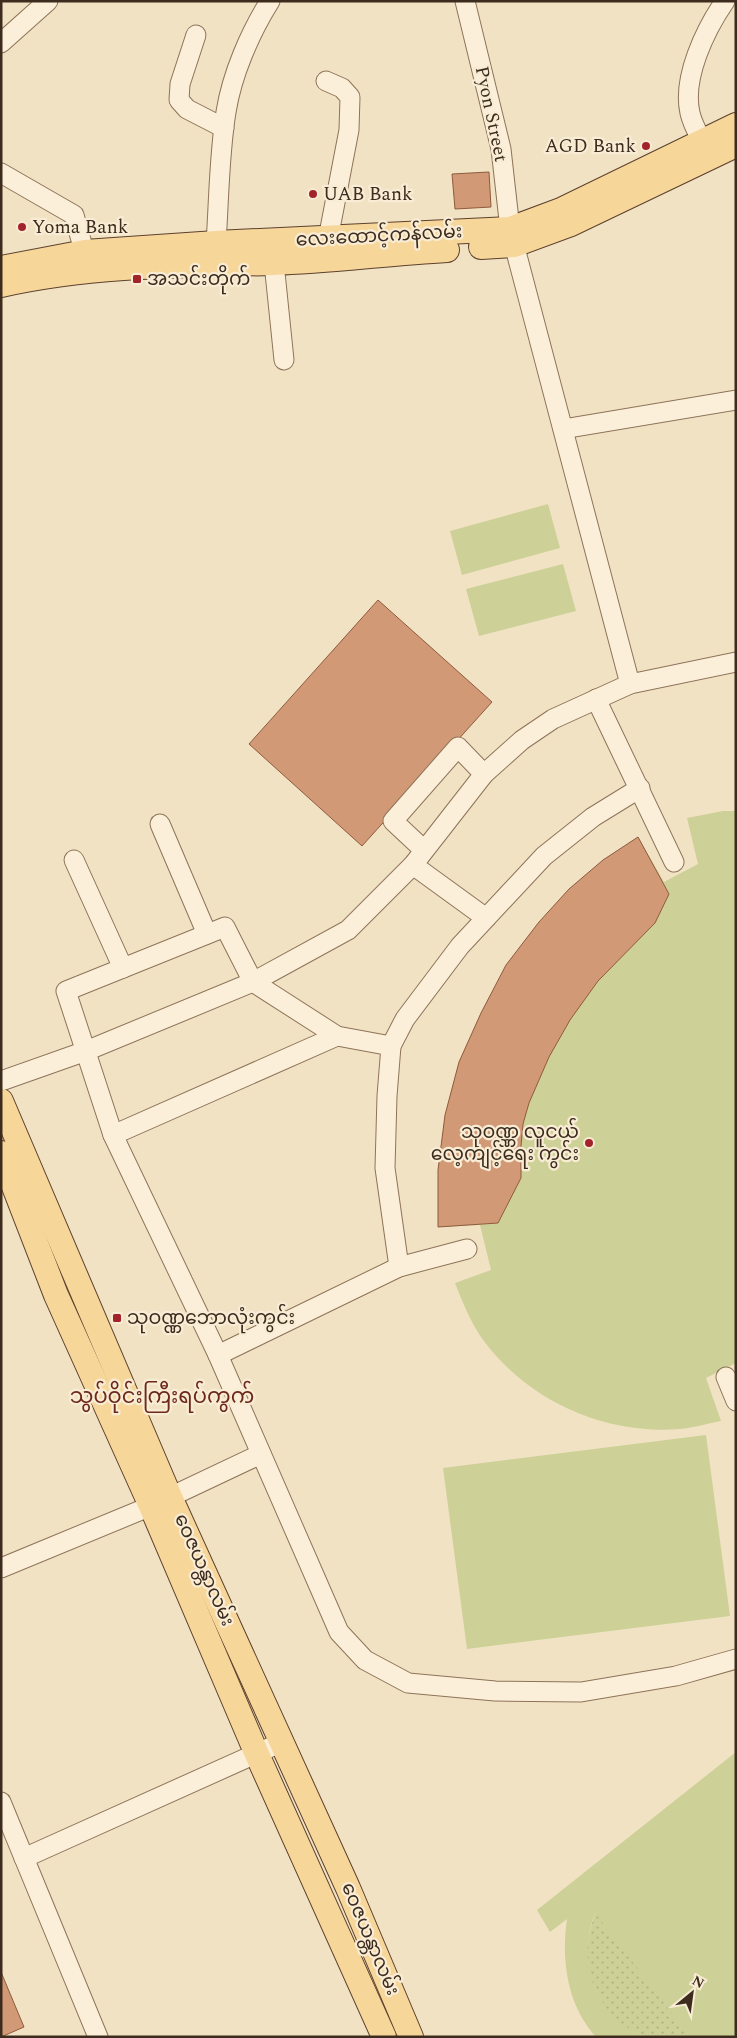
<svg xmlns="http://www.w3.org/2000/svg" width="737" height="2038" font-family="Spectral,'Noto Sans Myanmar',serif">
  <defs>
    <pattern id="grass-dots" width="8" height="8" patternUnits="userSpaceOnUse" patternTransform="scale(1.25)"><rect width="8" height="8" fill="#cdd197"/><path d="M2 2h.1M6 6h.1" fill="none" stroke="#b1b482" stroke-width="1.8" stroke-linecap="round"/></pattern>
  </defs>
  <rect width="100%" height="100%" fill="#f1e2c4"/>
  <path fill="url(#grass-dots)" d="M595,1913l124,124c-16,0 -65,1 -77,-1 -31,-11 -53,-47 -55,-78 -1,-16 4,-31 8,-45z"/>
  <g fill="#cdd197">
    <polygon points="548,504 560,548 462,575 450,531"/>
    <polygon points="563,564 576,611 479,636 466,589"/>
    <path d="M723,811h13v552l-30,15 15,43c-13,2 -27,7 -41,8 -71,6 -143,-24 -189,-79 -17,-19 -27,-44 -36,-67l36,-13 -11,-45 -42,2v-57l21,-108 22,-49 25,-48 33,-43 30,-33 34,-29 35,-23 26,45 34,-18 -11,-46z"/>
    <polygon points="706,1435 730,1616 467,1649 443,1468"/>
    <path d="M736,1752v285h-46l-95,-124c-19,51 -1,99 48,124h-47c-29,-32 -35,-77 -29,-118l-17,13 -13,-22z"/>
  </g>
  <g fill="#d29977" stroke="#8f5a3d">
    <polygon points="489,172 491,207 455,209 452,174"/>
    <polygon points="378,600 492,702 362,846 249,744"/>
    <polygon points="638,837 669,894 655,923 598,981 570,1020 549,1057 529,1103 523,1124 521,1146 521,1178 498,1223 438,1227 438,1170 445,1115 459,1062 481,1013 506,965 539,922 569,889 603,860"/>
    <polygon points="1,1972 24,2027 1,2037"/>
  </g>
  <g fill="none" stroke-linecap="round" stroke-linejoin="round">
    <defs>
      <g id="minor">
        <polyline points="465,1 501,149 510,229 630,684"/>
        <polyline points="196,35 180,84 179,100 187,109 224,128"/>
        <polyline points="1,43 48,1"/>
        <polyline points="326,81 342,88 350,97 349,130 328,239"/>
        <path d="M708,153c-6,-13 -15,-26 -18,-40 -8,-35 15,-83 35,-112"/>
        <polyline points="1,173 74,215 88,265"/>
        <path d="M216,243c3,-43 3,-88 10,-131 6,-38 24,-79 44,-111"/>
        <polyline points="274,263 284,360"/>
        <polyline points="563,429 736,400"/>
        <polyline points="596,699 674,862"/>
        <polyline points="640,788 593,817 544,856 460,946 405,1019 391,1046 337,1036 253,982 225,927 66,991 113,1135 218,1355 339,1632 365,1660 408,1683 495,1691 581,1692 676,1676 736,1659"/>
        <polyline points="160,824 207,934"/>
        <polyline points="424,850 393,821 458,747 484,774"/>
        <polyline points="74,860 123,968"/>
        <polyline points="413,865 486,918"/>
        <polyline points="391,1046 387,1096 385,1168 399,1267"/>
        <polyline points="1,1081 86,1051 253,982 348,930 413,865 484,774 522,740 553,719 630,684 736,662"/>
        <polyline points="113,1135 337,1036"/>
        <polyline points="218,1355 399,1267 467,1249"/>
        <polyline points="726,1377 736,1401"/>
        <polyline points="1,1568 151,1506 261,1454"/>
        <polyline points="1,1802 98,2037"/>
        <polyline points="24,1858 282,1742"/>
      </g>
      <g id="major">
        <polyline points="481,247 514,245 571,224 736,145"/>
        <polyline points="1,268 85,252 216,243 510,229 561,210 736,125"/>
        <path d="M1,285c89,-20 181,-20 272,-22 58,-2 117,-10 174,-13"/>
        <polyline points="1,1101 170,1497 348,1888 411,2037"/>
        <polyline points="1,1153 56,1295 151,1506 256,1752 384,2037"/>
      </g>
    </defs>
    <use href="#minor" stroke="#8e7359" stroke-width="21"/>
    <use href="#major" stroke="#5c412d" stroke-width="26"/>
    <use href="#minor" stroke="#fbefd9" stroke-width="19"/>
    <use href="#major" stroke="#f7d69a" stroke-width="24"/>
  </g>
  <g fill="#a2242a" stroke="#f8ecd5" stroke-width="2">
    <circle cx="646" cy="146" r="5"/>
    <circle cx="313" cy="194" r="5"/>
    <circle cx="22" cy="227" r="5"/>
    <rect x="132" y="274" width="10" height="10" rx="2.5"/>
    <circle cx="589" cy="1143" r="5"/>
    <rect x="112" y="1313" width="10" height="10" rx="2.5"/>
  </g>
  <g text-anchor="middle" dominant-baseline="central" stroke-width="4.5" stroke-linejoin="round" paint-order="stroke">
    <g font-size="19" fill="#3d2c1e" stroke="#f8ecd5">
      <text transform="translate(491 114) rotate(78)">Pyon Street</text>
      <text transform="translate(379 236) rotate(-3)">လေးထောင့်ကန်လမ်း</text>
      <text transform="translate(204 1570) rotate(66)">ဝေဇယန္တာလမ်း</text>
      <text transform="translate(370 1939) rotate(67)">ဝေဇယန္တာလမ်း</text>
    </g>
    <g font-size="19" fill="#3d2c1e" stroke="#f8ecd5" text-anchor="start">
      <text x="636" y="146" text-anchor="end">AGD Bank</text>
      <text x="323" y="194">UAB Bank</text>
      <text x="32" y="227">Yoma Bank</text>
      <text x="147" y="279">အသင်းတိုက်</text>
      <text x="579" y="1132" text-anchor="end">သုဝဏ္ဏ လူငယ်<tspan x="579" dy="22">လေ့ကျင့်ရေး ကွင်း</tspan></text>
      <text x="127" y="1318">သုဝဏ္ဏဘောလုံးကွင်း</text>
    </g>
    <g font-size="21" fill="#6d281a" stroke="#f8ecd5">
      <text x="162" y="1397">သွပ်ဝိုင်းကြီးရပ်ကွက်</text>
    </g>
  </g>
  <rect width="737" height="2038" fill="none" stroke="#3d2c1e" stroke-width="5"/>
  <g transform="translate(692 1993) rotate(29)" stroke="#f8ecd5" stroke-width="4" paint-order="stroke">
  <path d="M0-4L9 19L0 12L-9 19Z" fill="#3d2c1e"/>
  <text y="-8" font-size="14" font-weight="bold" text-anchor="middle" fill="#3d2c1e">N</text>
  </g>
</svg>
